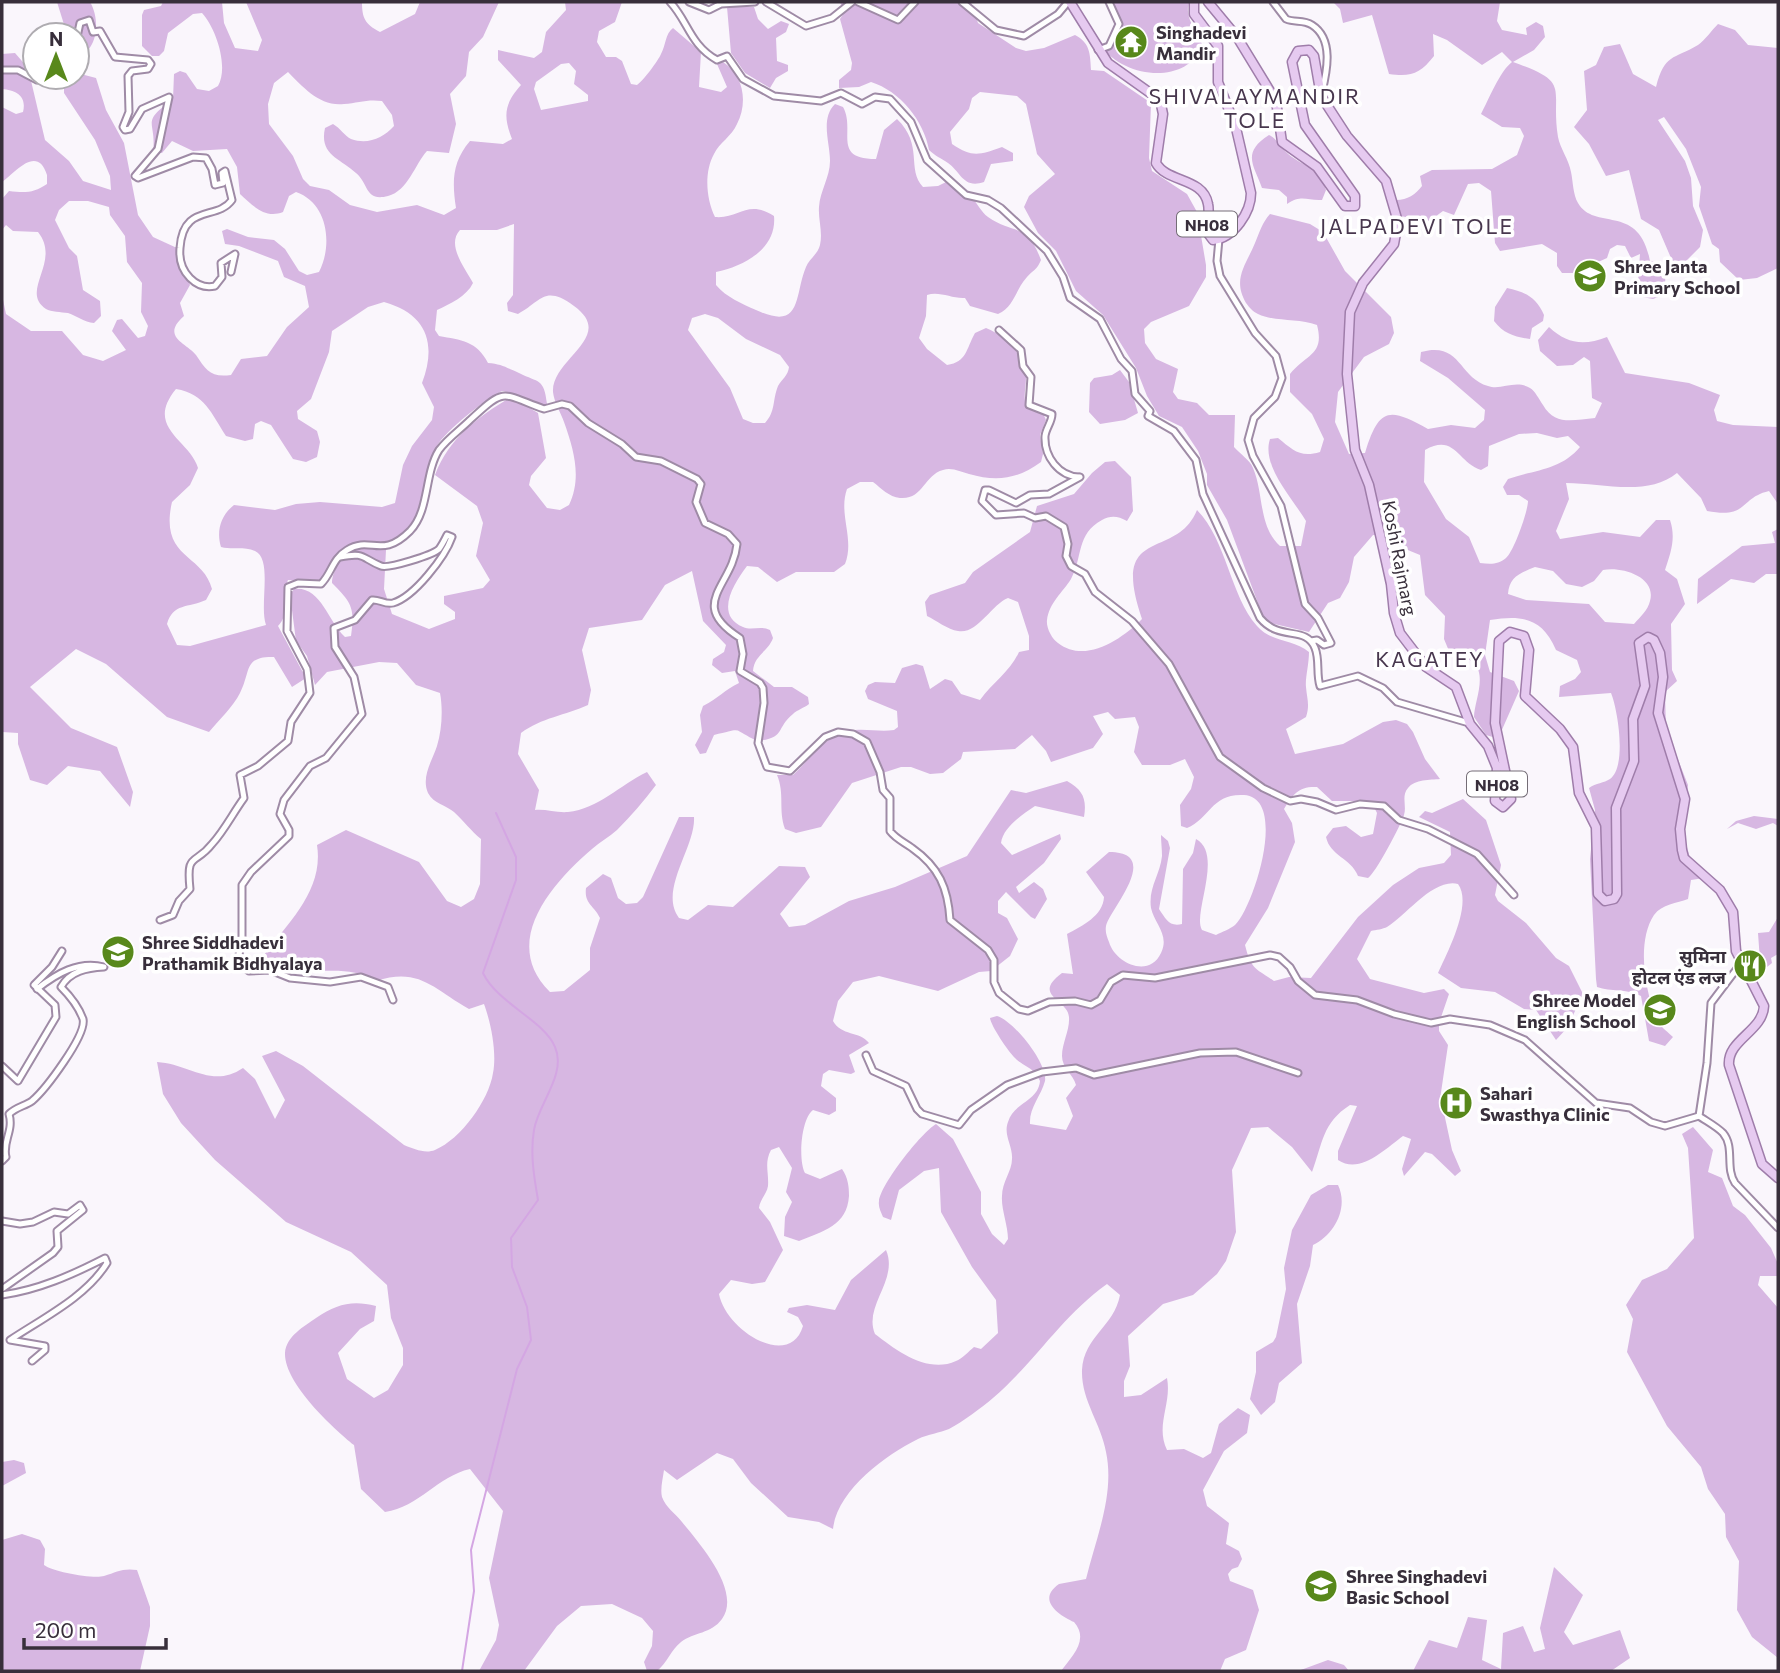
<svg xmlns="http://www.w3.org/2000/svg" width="1780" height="1673" font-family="Commissioner,'Noto Sans Devanagari',sans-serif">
  <rect width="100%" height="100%" fill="#faf6fc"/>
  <g fill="#d7b7e2" fill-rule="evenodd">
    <path d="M57,2h33c8,13 9,36 -2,48l-8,2 -3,-17 -10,-1z"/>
    <path d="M163,2h59l2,21 11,25 23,3 4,-11 -16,-38h116c0,16 3,22 18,30l35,-18 5,-12h79l-16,35 -14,15 -3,24 -16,18 6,30 -7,29 -22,-2c-12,13 -19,40 -39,45 -23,6 -19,-12 -32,-23 -16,-15 -37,-18 -31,-45l8,-4c7,4 12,12 18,15 17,6 32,-1 43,-13l-2,-11 -10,-14c-15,-2 -24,2 -38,3 -24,3 -41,-17 -56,-32l-14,11 -6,21 1,20 24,32 10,23 7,7 19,4 21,15 27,7 40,-7 27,10 12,-7c-4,-26 -4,-46 14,-67l33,3 9,-5c-9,-23 -8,-35 9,-54l-23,-25v-10l36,8 8,-6 4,-20 20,-22 -1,-8h57l-7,20 -16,9 -2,11 9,15h10l6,4 9,23 6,1c6,-4 21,-24 24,-31 5,-9 4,-20 12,-26l28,24 -2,35 22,5 6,-5 -10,-23 6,-2c21,13 25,41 14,62 -5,12 -18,19 -23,30 -10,18 -8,45 1,63 25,2 32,-18 59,-1 3,32 -29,50 -58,56v13c10,12 26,19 40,25 47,22 38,-15 50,-43 3,-8 12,-13 14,-22 3,-13 -2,-26 -1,-38 1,-16 11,-30 11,-46 0,-19 -10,-42 5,-57l8,3c13,23 -12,52 33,52l8,-29 13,-11c27,26 9,50 26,68l15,-1 10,-5c11,12 13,9 22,15 7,6 11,16 18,21 26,18 39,5 53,43 -4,10 -8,10 -14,17 -12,13 -12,29 -29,37l-28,-8 -5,-8c-13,1 -25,-7 -38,-3l-1,21 -7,22 8,11 20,16c20,-3 19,-16 28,-32l11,-5c20,8 40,28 40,50 0,8 -2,15 -1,23l18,12 3,7 -6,15 3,19 -2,8c-23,17 -44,20 -72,12 -8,-2 -17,-7 -26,-4 -19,5 -20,30 -43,28 -11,-1 -19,-10 -27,-16h-13l-13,7c-9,25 8,50 -2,75l-11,8h-38l-19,10 -19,-15 -11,-1c-13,17 -33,49 -4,61 9,4 18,-2 27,3l3,8c-5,14 -19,17 -20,33l21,16h18l16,10 1,7c-5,4 -12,6 -16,10 -18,15 -7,24 -36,27 -27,-13 -12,-13 -43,-6l-8,18 -6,1 -5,-9 7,-13 -2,-17 3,-9c16,-8 21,-16 36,-23l-4,-12 -13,2 -10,-8 1,-6 11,-7 2,-7 -23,-24 -11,-50 -27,14 -23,35 -53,8 -7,22 9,40 -3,15c-22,10 -47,13 -67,28l-3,21 21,36 -4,20c11,-1 22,3 33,2 30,-3 52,-27 79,-40l9,13c-12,16 -25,31 -39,45 -8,7 -17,12 -25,19 -41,35 -92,94 -42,143l14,-1 26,-21v-22l10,-30c-6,-13 -16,-14 -14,-30l17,-14 8,4 7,20 8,6 11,-1 6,-6 36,-80h15c2,30 -36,73 -15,101l9,2 20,-15 25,2 46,-41 26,1 5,10 -30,37 9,13 16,-2 44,-24 46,-14 72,-31 44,-66 15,3 41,-12c16,9 20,18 17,36l-49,-11c-12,8 -32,21 -34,37l11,12 48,-21 1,5 -17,24 -28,24 3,6 15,-11 9,7 4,10 -12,20 -4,-2 -25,-25 -8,9v12l9,5 11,21 -8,17 -19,15 -12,1 -41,19 -59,-15 -26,6 -15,19 -5,20c8,15 27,10 36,22l-20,12 6,17 -4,2 -22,-4 -6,4 -2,12 15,12v13l-7,4 -16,-5c-12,9 -15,50 -8,63l15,6 22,-10c6,9 7,17 7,27 -2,30 -26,35 -50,45l-15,-5 1,-19 7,-15 -6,-10 6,-24 -13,-21 -8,3c-7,13 -2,22 -3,36 -1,8 -8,13 -9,22l11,14 13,28 -18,32 -13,2 -21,-4 -12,14c7,37 71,76 84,32l-5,-9 -11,-5 2,-4 18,-3 28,5 16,-30 35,-30c13,30 -23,56 -11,84 22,17 53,40 81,27 6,-2 13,-10 18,-14l7,2 17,-16 -2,-33 -24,-33 -31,-55 -2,-44 -15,3 -25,19 -8,30 -8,-3c-2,-5 -5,-10 -4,-16 2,-17 42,-68 57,-77l17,15 28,53v22l11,20 12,11 4,-6c0,-14 -7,-30 -6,-43 0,-14 10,-25 10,-37 1,-13 -9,-24 -4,-37 6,-20 30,-20 32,-41 -6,-14 -16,-14 -25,-23 -7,-7 -24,-32 -25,-40l7,-2c17,5 51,48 48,65 -4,15 -16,27 -15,43l36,6 7,-14 -7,-18 10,-13c-3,-11 -14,-17 -14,-29 0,-13 8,-26 7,-39 -1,-18 -38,-21 -7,-44l11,1 -6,-40c15,-8 36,-18 37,-37l-18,-25 23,-20c55,0 0,58 -3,74 -1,6 1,11 3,16 6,21 40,37 52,11 9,-18 -7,-30 -10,-45 -3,-20 9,-33 11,-52 0,-7 -1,-14 -1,-21l7,6 2,7 -11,61c7,10 10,18 23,15l1,-55 10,-16 3,-14c28,15 -4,75 6,91l14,5c6,-3 14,-6 19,-10 18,-17 54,-127 9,-130 -32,-2 -34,23 -57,33l-6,-2 -1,-21 11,-16 3,-12 -9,-18 -15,6h-28l-8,-13 5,-25 -4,-10 -20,2 -7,-7 -15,4 10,18 -10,14 -42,14 -5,-11 -14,-16 -17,14 -52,3 -2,7 -18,14 -13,1 -19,-7h-10l-49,16 -31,44 -25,6 -11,-4c-7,-19 0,-35 -8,-54h16c19,-18 34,-43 62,-45 14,-1 26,2 39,0l4,-3 -1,-16 -29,-12 -3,-8 3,-6 7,-3 20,1 7,-15 14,-4 7,2 7,23 15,-10 7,2 9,13 19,6c13,-18 30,-28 39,-48l10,-2v-14l-11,-34 -10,-4c-16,6 -31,37 -50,33 -10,-1 -22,-11 -31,-15l-2,-14 5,-7 35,-12 8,-11 57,-40 7,-26 37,-12 18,-21 13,-11 10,-1 16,16 2,34 -6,10c-9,-5 -16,-6 -25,-1 -26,14 -19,37 -31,59 -8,13 -22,24 -24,41 -1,8 5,19 11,23 27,21 63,-3 84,-24 -33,-96 34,-57 55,-109 30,31 33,85 60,116 15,17 36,13 52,26 0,12 -4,27 -3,35 1,12 4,18 0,30l-20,12 9,25 48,-10 40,-22 13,-2 11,4 6,8 12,27 15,20c-10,1 -25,0 -32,9 -7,8 -1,18 -4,27 -3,10 -29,59 -36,63l-10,-2c-7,-18 -28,-20 -32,-39l7,-9 13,-2 15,11 12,-3 4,-21 -6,-12h-39l-15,-14c-18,-1 -24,7 -33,22l8,14 3,19 -27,66 -23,37c6,24 10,23 29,36l15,-4 22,1 47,-61 35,-32 26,-17 25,-5 7,-8 -1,-23 -31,-15 6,-6 7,2 31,-14 23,21 15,45 -6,30 3,6 28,22 30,35 13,8 14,28 -16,34 -11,12 -20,-30 -12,-1 -29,-17 -34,-4 -23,-15c9,-20 35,-69 20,-89 -25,-6 -52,32 -71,43 -4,2 -11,3 -16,4l-14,28 13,20 54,14 20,-4 5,5 -10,29v8l9,14 -9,61 5,7 8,37 9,21 -6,5 -23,-22 -7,-2 -21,24 -2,-7 9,-30 -8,-3c-18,13 -43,39 -65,24v-9l19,-45 -7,-1c-28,18 -27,38 -38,67l-20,-25 -24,-20 -17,1 -19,42 4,62 -10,29 -9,13 -24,21 -30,9 -35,32 2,30 -6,15v16l17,-2 26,-17c5,26 -12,47 0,72l17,-1 19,9 8,-5 8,-29 19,-16 12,7 -3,18 -23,18 -21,39 4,16 22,17 -3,21 13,7 3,8 -4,8 -6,2 -4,5 2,7 23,9 6,20 -13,40 -21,9 -5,12h-159c10,-14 29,-31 13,-49 -15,-7 -38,-22 -15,-38l27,-5c10,-41 29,-85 20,-127 -5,-29 -25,-52 -24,-82 2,-34 32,-43 38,-75l-13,-11c-46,33 -71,77 -114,114 -12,10 -29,23 -44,31 -9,4 -21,5 -31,10 -33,16 -81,52 -85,90l-14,-7 -31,-5 -37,-34 -18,-24 -16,-6 -40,27 -13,-10c-1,8 -4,19 -2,27 4,11 13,16 20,25 17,21 60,69 40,97 -11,15 -28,13 -41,23 -10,8 -14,21 -24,29h-10l-3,-9 8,-16 1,-15 -11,-13 -30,-14 -31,2 -24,20 -33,45h-45l17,-31 3,-15 -10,-47 14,-67 -33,-42c-32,7 -51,38 -85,43l-24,-23 -7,-44c-21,-17 -70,-62 -69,-92 1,-17 20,-27 31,-35 21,-14 36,-18 60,-12l-2,15 -14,8 -22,24 9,26 27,19 14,-8 15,-25v-17l-12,-30 -4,-33 -36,-33 -65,-30 -71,-62 -34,-37 -18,-29 -6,-32c33,2 55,27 86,6l12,11 20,40 10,-19 -23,-44 14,-5 27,15 101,79c10,4 21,9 31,5 26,-11 54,-50 58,-77 4,-20 -2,-50 -9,-69l-15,5c-36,-20 -49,-42 -93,-28 -34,-22 -76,1 -113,-18l1,-8c25,-33 60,-65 53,-110l29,-15 73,32 28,39 14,6 13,-8 6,-15 1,-45c-10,-8 -17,-18 -27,-27 -8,-7 -20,-8 -26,-19 -7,-16 4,-32 9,-47 5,-16 6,-37 3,-53l-24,-8 -19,-22 -18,-1 -52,10 -12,13 -8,-29 -11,-15 -6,-46 4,-6c27,-3 33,31 51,48l6,-1c4,-28 1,-33 -19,-53 0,-12 11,-32 25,-35 9,-1 21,2 29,2l-2,39 8,25 37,15 26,-10v-7l-11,-8v-8l39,-8 7,-8 -14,-24 7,-33 -6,-17 -42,-31c15,-38 42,-57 76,-78l27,16 8,45 -15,18 -2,9 18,23 13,2 9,-5c13,-27 5,-55 -5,-83 -3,-9 -10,-20 -11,-30 -2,-33 64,-55 21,-86 -30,-22 -33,-4 -56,8l-10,-3 -1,-8 6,-8 1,-71 -17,6h-37c-14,15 5,38 13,53 -6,13 -23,21 -36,27l-2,20 4,6c22,4 38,5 49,27 14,1 19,5 31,10 20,10 25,5 28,31 -14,2 -30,-11 -45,-13 -16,8 -56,39 -65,55 -6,10 -9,23 -12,35 -4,14 -6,33 -15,46 -30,39 -58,-12 -88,52l-10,3 -24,-2c-6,15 2,35 -10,46l28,52 -14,9 -18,-30c-31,-1 -23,15 -34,36 -7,14 -21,27 -31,39l-42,-15 -61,-53 -30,-15 -46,38 41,41 46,19 16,45 -3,15 -30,-36 -32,-5 -21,19 -17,-5 -12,-36v-11l-16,-1v-437l4,19 25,17h31l21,24 20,6 23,-11 -14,-19 5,-11 5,-1 16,19 7,-2 3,-10 -7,-14 1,-29 -15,-21 -2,-26 -15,-21 -1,-8 -21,-6h-19l-10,9 -4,10 14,28 8,8 6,34 17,11 1,15 -7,7c-10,-1 -17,-7 -26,-10 -7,-1 -17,-1 -22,-4 -27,-18 16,-47 -8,-77l-25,-1 -7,-6 -4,5v-31l7,-8c16,2 25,2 38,-7v-9c-10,-32 -34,0 -45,7v-75l14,7 7,-2c4,-16 -7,-22 -21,-23v-35l13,-1 13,15 17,72 24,21 14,20 28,9 -1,-14 -15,-36 -31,-47v-8l5,-8h8v-4l19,5 10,32 18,33 14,72 15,22 24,11 13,37 -10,18 4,13c-24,21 3,27 12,39 10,15 15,23 35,20l10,-16 26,-3 20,-29 22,-20 -4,-21 -21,-9 -6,-16 -39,-15 -14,-2 -3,-13 5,-2 21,8 26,3 11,9 14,22 8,4 12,-3c14,-27 9,-69 -23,-80l-7,4 -6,16c-18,7 -30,-6 -43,-18l-3,-27 -10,-18 -34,2 -21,-10 -10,12 -9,-1c4,-32 -14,-28 20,-53l1,-25 6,-3 6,2 11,16 12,2 9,-5c11,-19 -2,-58 -16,-73l-9,1 -25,19 -4,18 -5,5h-7l-10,-10v-31l2,-5 17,-4zM569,63l7,8 -2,13 14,11v6l-47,9 -7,-21 2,-7 25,-18zM384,302c43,12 53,42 38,81l12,24 -2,13 -20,26 -9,19 -8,38 -13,4 -62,-5 -24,2 -21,6 -41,-5c-13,10 -18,26 -13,42 11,3 23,-1 34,4 18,8 4,55 11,74l-76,21 -13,-1 -10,-21c6,-21 21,-16 39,-24l6,-11c-9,-36 -53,-30 -40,-87l18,-17 8,-17c-8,-28 -54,-40 -22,-79 29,5 35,24 50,47l19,5 8,-2 2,-15 6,-3 10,4 22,34 13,3 11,-5 3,-15 -3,-11 -19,-12 -1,-8 14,-12 18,-47 3,-21 36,-24zM705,314l13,4 28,21 34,16 9,12c-1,9 -7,12 -11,19 -6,15 -2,25 -13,37h-12l-10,-4 -13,-31 -42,-58 4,-12z"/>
    <path d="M840,2h131l7,21 38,25 10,3 18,-3 31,-13c15,8 15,18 16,35l13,1 47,32 -2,55 3,13 35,23 10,18 9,53v12l-17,29 -38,16 -7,7 1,14 11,16 22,10 -5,23 5,7 19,4 12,12h26l-1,32c6,7 16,13 19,21 11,25 5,58 27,78h21l5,-25c-13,-22 -45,-55 -36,-82l8,-1c15,12 22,20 42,14l4,-13 -12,-25 -22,-22v-18c16,-20 35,-19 27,-49 -19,-7 -42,-3 -59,-11 -5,-2 -9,-7 -12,-11 -14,-24 0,-38 9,-60 5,-12 7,-20 15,-29l40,10 13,8 22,39 46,46 3,16 -5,11 -25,13 -26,35 -3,30 14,32 16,-1c14,-46 24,-46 63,-24l23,-4 24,3 9,-8 1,-10 -37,-32 -28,-17 1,-9c40,-11 37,25 67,34 13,5 27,-7 42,2 5,3 9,11 13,17 12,21 30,15 52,13l7,-15 -10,-5 -2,-37 -6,-4 -11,8 -16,1 -17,-15 -2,-11 11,-13c18,17 35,19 58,10l18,36 64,10 31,12 -6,15 3,11 16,4 45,2v77l-9,-13c-30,7 -20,28 -62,20l-6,-13 -24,-25c-29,24 -75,10 -111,10l3,16 -13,32 4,8 43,-7 37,5 16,-17h14c6,18 1,32 -5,50l12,9 8,25 -14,20 1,46 5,11 -12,11 1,37 22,56 -4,51 6,22 14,13v7l-13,2 -3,19c-11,4 -26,5 -34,16 -18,27 -9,78 4,107 3,5 11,11 15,15l-8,9 -16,-5 -8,-45c-15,-8 -30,-4 -44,-9l-1,-8 -6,-120 5,-49 -6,-22c7,-5 15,-5 21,-9 17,-12 8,-69 1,-86l-52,4 1,-11 15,-7 6,-7 -4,-12 -21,-10c-14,-32 -33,-35 -66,-30l-5,35 5,17 24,9 5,10 -18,41 -5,6 -10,-3 -12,-18c0,-15 13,-40 0,-54 -5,-5 -18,-8 -25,-12l-5,-12 1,-23 -20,-21 -5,-40 -27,-11 -5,-8 -15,-1 -19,22 -5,25 -9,16 -12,5 -19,29 -39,-9 -8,-9 -35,-94 -20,-35v-11l-9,-23 -16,-24 -23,-11 -12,-20 -11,-28 -33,-53 -27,-24 -20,-40 -18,-18 -14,-26 5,-11 26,-22 -18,-20 -11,-50 -9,-8 -37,-4 -8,6 -3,11 -19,23 2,12c21,14 27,11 50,3l11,6v8l-22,3 -7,18c-21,7 -23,-10 -36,-19 -7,-5 -13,-7 -19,-13 -5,-29 -29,-59 -58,-68l-12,5 -20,1v-8l12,-10 1,-7 -12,-44 4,-6zM1537,433l20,5 11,-2 12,11c-19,23 -46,23 -72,32l-5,8 4,8h12l9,6c0,10 -14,50 -22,57 -8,7 -16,6 -26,5l-11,-26 -23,-18 -22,-37 1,-32c30,-17 33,13 56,20l7,-4 1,-20 30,-12zM1535,567l18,4 13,13 16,3 12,-6 9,-11c17,-4 54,6 47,31 -2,9 -10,16 -16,23l-29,-2 -16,-18 -63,-4 -18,-6c1,-17 12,-21 27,-27z"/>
    <path d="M1114,2h75c-5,16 8,29 14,44 -18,40 -79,32 -102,0l14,-7 4,-12z"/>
    <path d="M1333,2h167l-3,19 5,9 25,5 -1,-7 10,-6 7,4 2,11 -11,13 -21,12c60,21 37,25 45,75 2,11 11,23 13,35 2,9 2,23 7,31 17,29 61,-1 72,58l9,1c8,10 8,23 2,34l-8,3 -16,-3 3,-42 -9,4 -6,-12 -8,-1 -7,4 -3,9 -33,15h-12l-5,-7v-13l-15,-9 -42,7 -5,-8 -4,-52 -12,-8 -11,1 -14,31 -11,-4 -15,11 -27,-6 -7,-16c12,1 21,-5 28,-14l-2,-10 12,-6 60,-1 25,-14 7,-19 -4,-8 -18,-1 -21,-13c8,-15 19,-43 31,-52l-10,-10 -20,13 -35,-25 -14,-6 1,22c-14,18 -23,21 -45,18l-17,-59 -29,8 -3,-14z"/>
    <polygon points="727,7 754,7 758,19 768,29 781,21 789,24 786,32 776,38 777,61 788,65 788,71 776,78 770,88 745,73 731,53"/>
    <path d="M1718,24l17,6 13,15 30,3v220l-21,10 -18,2 -19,-18 -1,-13 -7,-5 -13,-38 2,-19 -15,-38 -22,-32 -6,3 27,41 6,17 2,28 10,24 -3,17 -18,18h-8l-15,-35 -18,-11 -12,-49 -23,6 -17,-32 -15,-17 13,-17 -3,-39 12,-6 8,-18 16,-3 13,30 23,13c9,-34 17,-27 42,-42 7,-5 14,-15 20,-21z"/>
    <path d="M1269,135c8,4 10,10 16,16 17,17 32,12 41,39l-4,10c-15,1 -20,-6 -35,4v-7l-8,-7 -17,-2c-8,-23 -21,-35 7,-53z"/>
    <path d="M1507,288c18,4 29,9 37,27l-1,6 -11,7 -2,11c-15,-2 -26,-5 -36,-18l1,-14z"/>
    <polygon points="1120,370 1129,382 1138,413 1125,420 1100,424 1089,412 1090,383 1094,378 1112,375"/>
    <polygon points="1778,529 1778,574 1766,574 1754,583 1731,579 1697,604 1698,579 1742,546 1775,543 1772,532"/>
    <polygon points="1754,816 1778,819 1778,826 1773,823 1756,829 1738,823 1727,829 1736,821"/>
    <polygon points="1778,917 1778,954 1771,958 1772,963 1767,967 1760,961 1758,933 1769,932"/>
    <polygon points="1693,1127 1713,1150 1708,1172 1722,1178 1733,1206 1745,1215 1771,1248 1778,1264 1777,1276 1760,1276 1758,1285 1778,1308 1778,1658 1752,1637 1737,1610 1739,1561 1726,1537 1725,1514 1708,1489 1701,1467 1667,1426 1627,1352 1633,1319 1626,1305 1642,1280 1667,1269 1694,1238 1688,1148 1682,1134"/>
    <path d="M1328,1185h10c11,23 -4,50 -25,60l-3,21 -13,38 5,59 -23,20 -4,19 -14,13 -11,-16 6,-27v-20l17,-10 3,-5 10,-48 -2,-21 8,-38 19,-35z"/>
    <polygon points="14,1460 24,1463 26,1473 2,1486 2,1462"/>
    <path d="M22,1534l18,6 5,9 -1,16c9,7 49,14 60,11 13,-4 18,-8 33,-6l13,37v19l-10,45h-138v-131z"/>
    <polygon points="1554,1567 1583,1595 1564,1632 1573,1645 1620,1630 1630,1658 1611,1671 1413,1671 1429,1640 1457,1648 1468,1617 1487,1620 1482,1660 1501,1669 1503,1633 1523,1626 1534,1652 1545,1649 1540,1628"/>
    <polygon points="1328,1660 1344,1665 1349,1671 1298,1671"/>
  </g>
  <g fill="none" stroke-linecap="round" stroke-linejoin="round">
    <path stroke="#d4a6e3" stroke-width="2" d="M462,1671l12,-80 -3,-41 46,-181 14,-29 -4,-33 -15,-40 -1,-29 27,-38c-4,-23 -8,-47 -4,-70 4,-26 33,-56 21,-83 -10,-26 -58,-44 -72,-74l33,-93v-23l-20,-44"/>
    <defs>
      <g id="street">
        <path d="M670,2c18,19 20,43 47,58l10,-4 16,23 31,17 47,5 20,-8 21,11 13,-7 15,2 21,23 16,38 39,35 22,5 13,8 46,43 16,26 7,21 30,21 21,40 11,12 3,23 15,17 -2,5 26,15 22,29 7,34 57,124c20,24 46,7 55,30 5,12 1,26 5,38l38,-10 25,12 14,14 72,21"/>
        <polyline points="689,2 709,10 721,4 755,2"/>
        <polyline points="766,2 806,26 832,18 852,2"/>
        <polyline points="858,2 898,20 915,2"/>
        <polyline points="962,2 996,30 1024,36 1058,14 1068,2"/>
        <path d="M1273,2l13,17c9,4 17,0 26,6 22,14 15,46 10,67"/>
        <path d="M77,37l3,-14 9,-3 4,12 7,-1 15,26 33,3 3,4 -3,5 -16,2 -4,5 1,36 -6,15 2,3 5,-1 12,-20 27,-12 -11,52 -23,27 3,2 55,-21 13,1 6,11 3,16 8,-2 -1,-10 3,-2 7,29c-15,21 -49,3 -52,48 -1,11 2,22 10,30 7,7 16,10 25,8l7,-9 -1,-14 14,-9 -4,18"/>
        <polyline points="1098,50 1109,46 1119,24 1109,2"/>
        <polyline points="2,70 18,70 37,80 44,77"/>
        <polyline points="1219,239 1217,261 1220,276 1255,333 1276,356 1282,378 1275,397 1254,418 1248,440 1253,456 1281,506 1305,604 1318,618 1331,643 1324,645 1317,640 1311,641"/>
        <path d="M999,330l22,20 2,16 8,11 -2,28 23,9c0,8 -6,14 -7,22 -1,21 14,40 34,41"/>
        <polyline points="1080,477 1049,494 1030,495 1016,503 989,490 985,490 982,501 996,515 1024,513 1035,518 1046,516 1064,527 1068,544 1066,556 1071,566 1085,574 1095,592 1132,621 1169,664 1220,757 1263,788 1290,801 1301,799 1317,802 1336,810 1360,804 1384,806 1399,820 1428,829 1477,854 1514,895"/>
        <path d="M340,557c26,-5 21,1 41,9 7,3 52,-11 58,-17 3,-4 6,-10 8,-14l5,2c-7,20 -38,60 -59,66 -8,2 -14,-4 -21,-3l-17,20 -21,8 1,19 19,30 8,37 -36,44 -16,8 -26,34 -4,14 9,16v6l-38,36 -9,13v51l-3,19 2,9 8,7 21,-1 20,8 40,4 31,-5 27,10 5,13"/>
        <path d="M160,920l13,-5 6,-14 11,-12c-4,-38 5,-23 22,-45 12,-13 21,-31 32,-46l-4,-23 18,-9 30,-25 3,-19 19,-29 -3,-24 -20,-38 1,-44 10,-4 23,1c11,-11 11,-25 26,-34 24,-15 34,10 63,-19 20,-21 14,-57 29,-81 9,-12 21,-20 31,-30 36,-33 30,-27 74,-11l18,-5 8,2 18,17 34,21 14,13 25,4 36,18 4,5 -5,18 9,21 23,11 9,10c-4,42 -51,60 3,94l3,16 -3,17 20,12 3,5 1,15 -6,40 9,24 23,4 35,-34 13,-5 15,2 14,8 13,30 3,18 7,8v33c6,8 14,11 22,17 27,19 36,40 38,72l38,30 6,10v22l5,11 20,16 9,2 21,-9 26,-1 16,4 9,-5 11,-18 12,-7 32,3 115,-23 9,2 11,10 8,14 17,14 42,5 37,14 37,9 19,-4 40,6 35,15 71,63 34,5 21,14 14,4 34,-10"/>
        <path d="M1742,962l-31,41 -4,60 -8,53c7,5 17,10 24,17 12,14 2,35 12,50l43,45"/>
        <polyline points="866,1055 873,1071 906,1086 917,1109 922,1114 959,1125 971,1110 1007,1085 1042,1072 1076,1068 1094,1075 1200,1053 1236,1052 1298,1073"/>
        <polyline points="2,1066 18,1081 56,1017 55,1005 34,985 52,967 62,951"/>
        <path d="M2,1161l4,-4c-4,-15 8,-26 3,-43 7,-7 16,-8 23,-13 13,-11 55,-66 51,-82 -4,-11 -14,-24 -22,-32 9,-16 26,-19 43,-20 -25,-7 -48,7 -67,22"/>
        <polyline points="2,1221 20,1224 33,1222 54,1212 68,1214 80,1205 83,1210 57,1231 58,1247 53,1253 2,1289"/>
        <path d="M2,1295c36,-5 70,-20 103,-37l2,5c-21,34 -64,55 -97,77l35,6v4l-13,11"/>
      </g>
      <g id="primary">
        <path d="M1070,2l38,61 52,37 3,14 -7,49c11,20 47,14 52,41 2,9 -1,19 -1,28l6,8c21,-2 38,-28 38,-47l-15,-65 -18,-46v-36l-24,-32v-12"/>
        <path d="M1208,2l29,35 39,64 6,41 35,25 28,39h10v-10l-50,-71 -13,-63 6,-11 11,-1 5,6 7,40 26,40 39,45 12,41 -4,22 -31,39 -13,29 -3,62 8,76 14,35 22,99 3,29 6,20 26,34 30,20 14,37 18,22 9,22 -2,33 8,6 8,-8 -16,-76 4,-82 11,-9 14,4 5,14 -4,46 35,33 13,18 6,46 17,34 2,67 7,7 9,-2 3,-5 -1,-86 18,-47 -1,-42 12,-33 -6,-43 9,-6 6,3 6,13 3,24 -5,36 27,86 -5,30 2,21 2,8 36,32 13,22 3,39 28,55c-1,25 -37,34 -35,59l33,99 16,14"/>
      </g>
    </defs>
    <use href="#street" stroke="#9f8ba6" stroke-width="9"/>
    <use href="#primary" stroke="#9f7daa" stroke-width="11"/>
    <use href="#street" stroke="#fff" stroke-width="5"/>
    <use href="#primary" stroke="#e6caf0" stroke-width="8"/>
  </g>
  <defs>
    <symbol id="temple-disc" viewBox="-11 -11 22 22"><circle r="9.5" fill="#58881b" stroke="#fff"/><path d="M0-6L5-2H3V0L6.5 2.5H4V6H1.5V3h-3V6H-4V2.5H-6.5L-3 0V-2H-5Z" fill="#fff"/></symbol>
    <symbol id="school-disc" viewBox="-11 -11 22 22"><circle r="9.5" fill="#58881b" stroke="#fff"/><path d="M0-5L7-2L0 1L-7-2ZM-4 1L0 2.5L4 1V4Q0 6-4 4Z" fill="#fff"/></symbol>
    <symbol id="restaurant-disc" viewBox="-11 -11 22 22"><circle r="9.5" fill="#58881b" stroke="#fff"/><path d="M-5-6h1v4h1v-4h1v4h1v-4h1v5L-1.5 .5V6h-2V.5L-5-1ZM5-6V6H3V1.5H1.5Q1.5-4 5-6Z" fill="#fff"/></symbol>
    <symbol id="hospital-disc" viewBox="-11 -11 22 22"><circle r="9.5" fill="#58881b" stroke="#fff"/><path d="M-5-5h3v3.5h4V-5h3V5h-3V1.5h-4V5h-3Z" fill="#fff"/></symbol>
  </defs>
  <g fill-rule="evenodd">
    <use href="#temple-disc" x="1112" y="23" width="38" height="38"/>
    <use href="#school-disc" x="1571" y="257" width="38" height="38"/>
    <use href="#school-disc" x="99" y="933" width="38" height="38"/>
    <use href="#restaurant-disc" x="1731" y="947" width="38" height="38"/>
    <use href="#school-disc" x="1641" y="991" width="38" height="38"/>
    <use href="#hospital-disc" x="1437" y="1084" width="38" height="38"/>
    <use href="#school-disc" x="1302" y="1567" width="38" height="38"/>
  </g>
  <g text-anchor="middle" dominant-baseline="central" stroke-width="7" stroke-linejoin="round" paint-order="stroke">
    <g fill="#fff" stroke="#746d76" stroke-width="2">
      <rect x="1177" y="211.5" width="60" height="25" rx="5"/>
      <rect x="1467" y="771.5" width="60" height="25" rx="5"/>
    </g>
    <g font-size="16" font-weight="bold" fill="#382f3b">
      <text x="1207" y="224">NH08</text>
      <text x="1497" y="784">NH08</text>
    </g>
    <g font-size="18" font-weight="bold" fill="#382f3b" stroke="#fff" text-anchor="start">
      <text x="1156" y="32">Singhadevi<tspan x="1156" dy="21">Mandir</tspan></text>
      <text x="1614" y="266">Shree Janta<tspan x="1614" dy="21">Primary School</tspan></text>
      <text x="142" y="942">Shree Siddhadevi<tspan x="142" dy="21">Prathamik Bidhyalaya</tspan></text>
      <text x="1726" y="956" text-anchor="end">सुमिना<tspan x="1726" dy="21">होटल एंड लज</tspan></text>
      <text x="1636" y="1000" text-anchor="end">Shree Model<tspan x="1636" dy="21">English School</tspan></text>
      <text x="1480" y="1093">Sahari<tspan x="1480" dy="21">Swasthya Clinic</tspan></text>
      <text x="1346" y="1576">Shree Singhadevi<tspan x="1346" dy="21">Basic School</tspan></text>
    </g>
    <g font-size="18" fill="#382f3b" stroke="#fff">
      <text transform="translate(1400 558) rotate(79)">Koshi Rajmarg</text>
    </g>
    <g font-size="21" letter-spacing="2" fill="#48374e" stroke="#fff">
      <text x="1255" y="95">SHIVALAYMANDIR<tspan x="1255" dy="24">TOLE</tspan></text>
      <text x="1417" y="225">JALPADEVI TOLE</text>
      <text x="1430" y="658">KAGATEY</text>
    </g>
  </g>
  <rect width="1780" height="1673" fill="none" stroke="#382f3b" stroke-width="7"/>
  <g transform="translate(56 56)"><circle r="33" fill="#ffffff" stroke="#afacb1" stroke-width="2"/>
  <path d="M0-5L12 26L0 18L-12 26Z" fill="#58881b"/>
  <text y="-10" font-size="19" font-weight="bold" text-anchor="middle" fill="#382f3b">N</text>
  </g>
  <path d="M24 1638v10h142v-10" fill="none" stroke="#382f3b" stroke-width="3.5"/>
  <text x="35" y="1638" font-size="21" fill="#382f3b" stroke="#ffffff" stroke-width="5" paint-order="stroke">200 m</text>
</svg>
